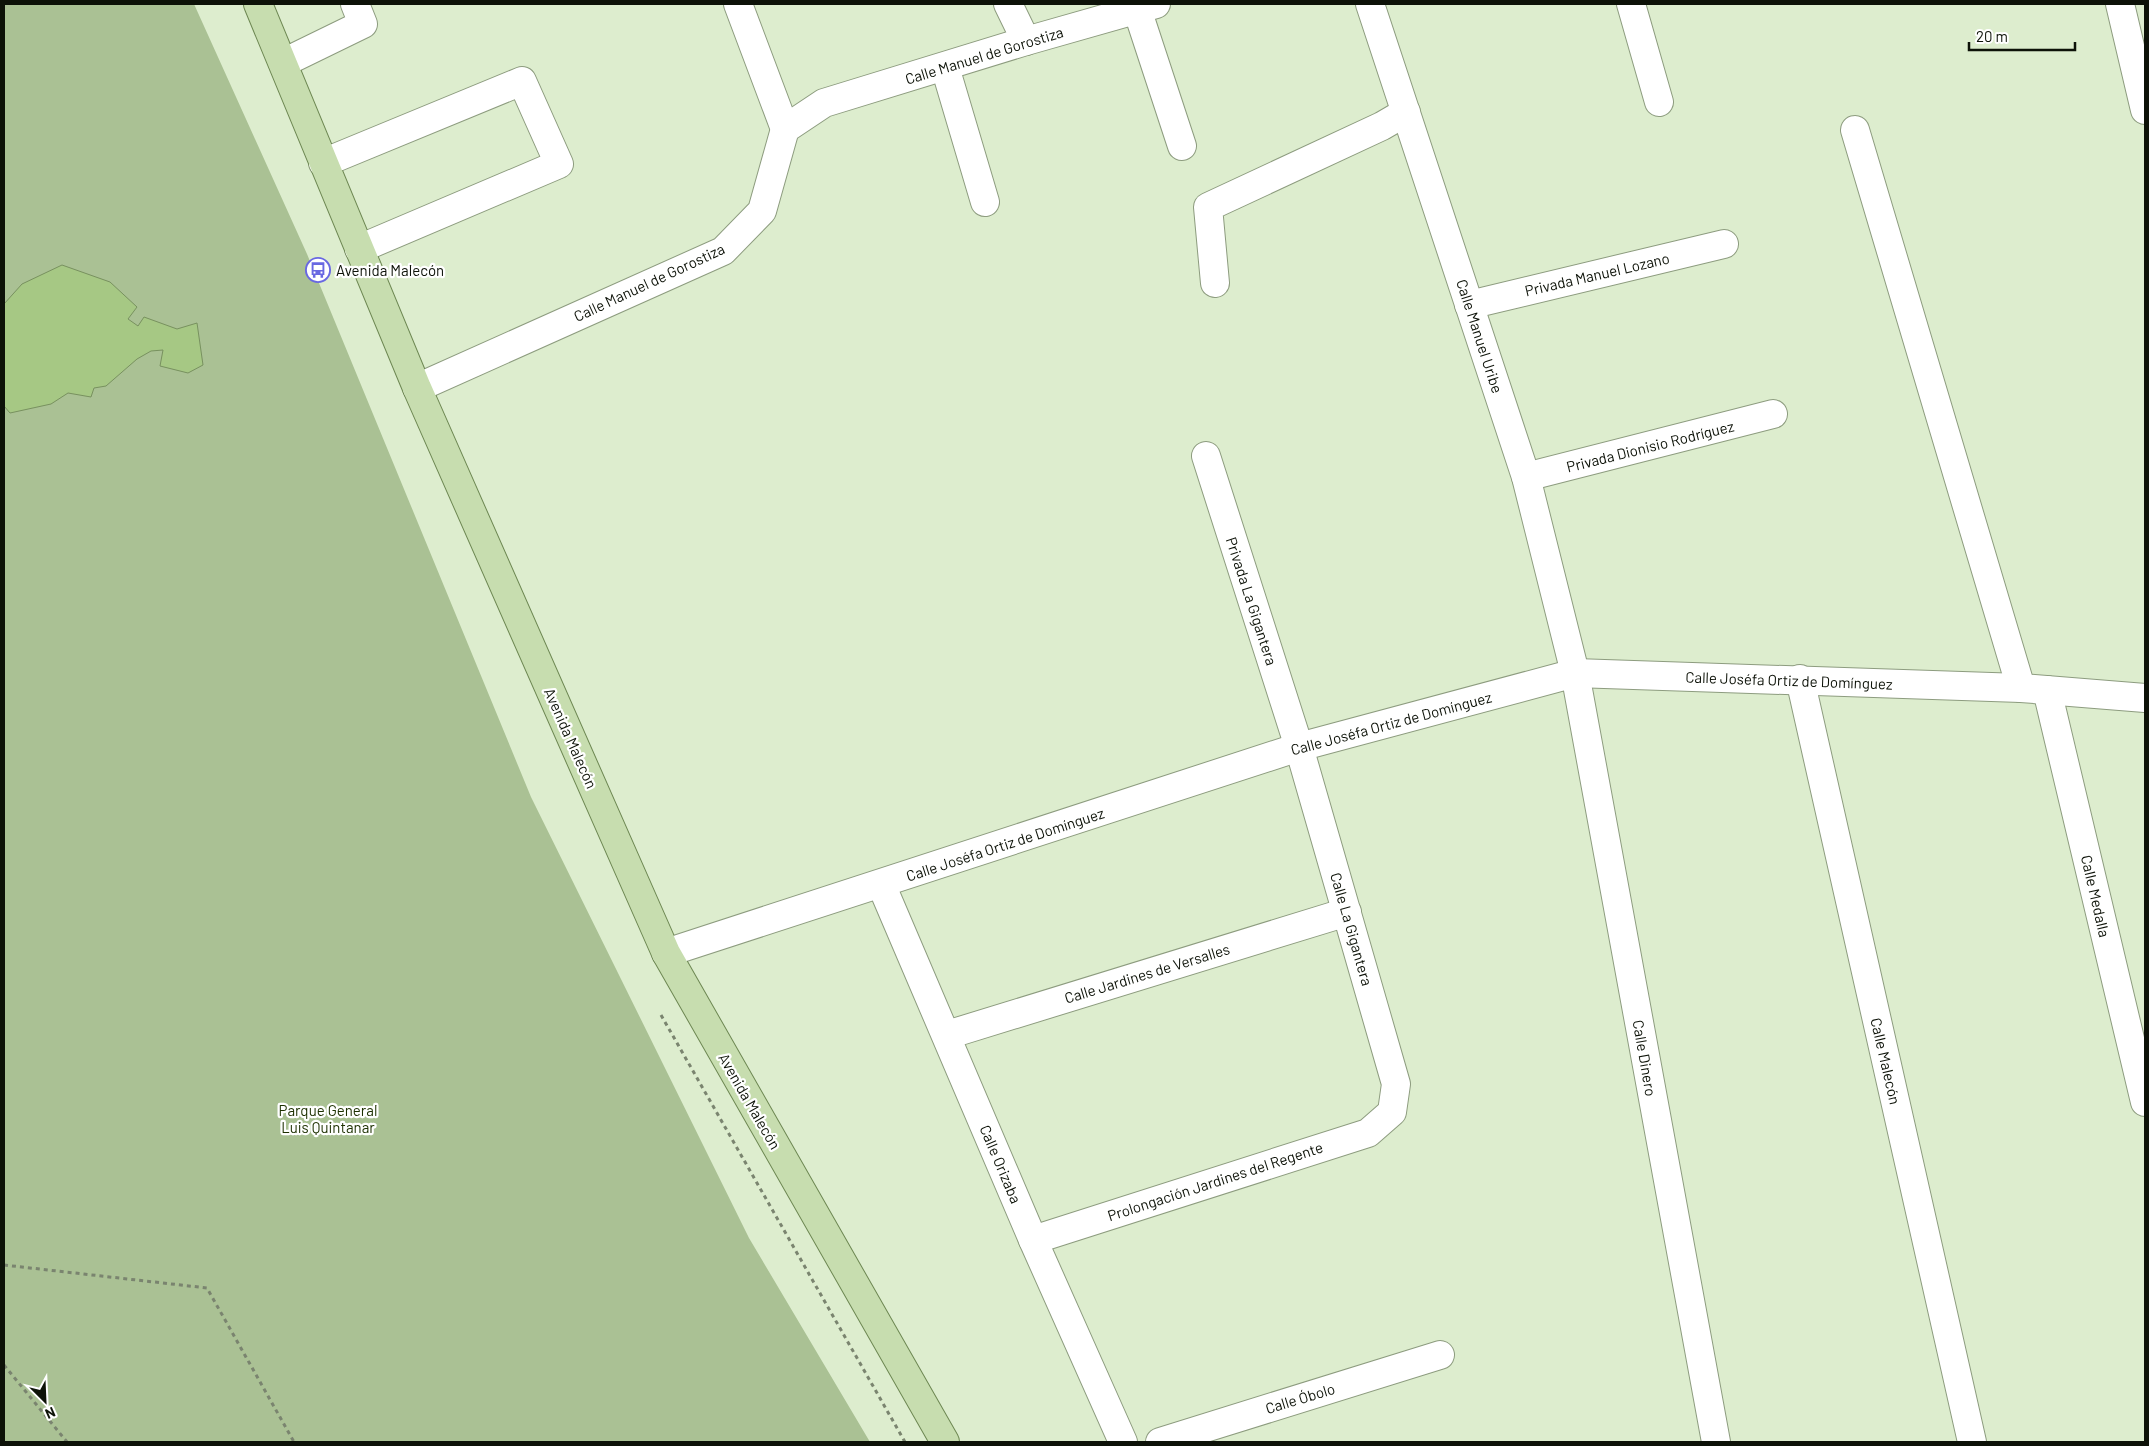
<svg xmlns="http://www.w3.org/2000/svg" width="2149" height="1446" font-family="Barlow,sans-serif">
  <rect width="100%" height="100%" fill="#ddedce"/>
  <polygon fill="#aac194" points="4,4 194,4 307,254 531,797 749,1238 870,1442 4,1442"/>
  <polygon fill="#a6c884" stroke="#78915f" points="62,265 110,282 137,307 128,319 138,326 144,317 177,329 197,323 203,365 188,373 160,366 163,350 151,351 137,359 106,386 94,388 91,397 68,393 51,404 10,413 4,406 4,304 22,284"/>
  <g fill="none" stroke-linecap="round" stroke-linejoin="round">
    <defs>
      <g id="minor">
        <polyline points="738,4 785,129"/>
        <polyline points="1008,4 1026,41"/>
        <polyline points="1370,4 1526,477 1575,673 1716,1442"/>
        <polyline points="1631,4 1659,102"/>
        <polyline points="2120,4 2145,110"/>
        <polyline points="1137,9 1182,146"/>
        <polyline points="283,63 363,24 355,4"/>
        <polyline points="945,67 985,202"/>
        <polyline points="1855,130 2021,688"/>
        <polyline points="323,163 522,81 559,164 359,249"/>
        <polyline points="1215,283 1208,207 1382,126 1406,112"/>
        <polyline points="1469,305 1724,244"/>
        <polyline points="417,388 723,251 762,211 785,129 824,103 1026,41 1156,4"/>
        <polyline points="1526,477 1773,414"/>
        <polyline points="1800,679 1972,1442"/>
        <polyline points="2047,690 2145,1102"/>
        <polyline points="881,884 1033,1240 1123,1442"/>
        <polyline points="666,953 1299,747 1575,673 2021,688 2145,698"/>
        <polyline points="947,1035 1347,912"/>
        <polyline points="1033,1240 1368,1133 1392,1112 1396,1084 1299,747 1206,456"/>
        <polyline points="1160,1442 1440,1355"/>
      </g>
      <polyline id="major" points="258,4 417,388 666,953 945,1442"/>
    </defs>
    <use href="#minor" stroke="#8d9c7f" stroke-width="30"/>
    <use href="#major" stroke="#6d8752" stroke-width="30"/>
    <g stroke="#7a846f" stroke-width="3" stroke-dasharray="4 4" stroke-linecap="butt">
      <polyline points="661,1015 905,1442"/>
      <polyline points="4,1265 207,1288 294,1442"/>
      <polyline points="4,1365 67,1442"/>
    </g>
    <use href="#minor" stroke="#fff" stroke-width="28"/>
    <use href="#major" stroke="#c7ddaf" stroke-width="28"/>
  </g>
  <defs>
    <symbol id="bus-ring" viewBox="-11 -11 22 22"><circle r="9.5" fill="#fff" stroke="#6968e2" stroke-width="1.5"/><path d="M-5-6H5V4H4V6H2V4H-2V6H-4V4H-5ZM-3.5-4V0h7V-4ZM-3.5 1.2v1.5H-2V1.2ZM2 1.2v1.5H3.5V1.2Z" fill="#6968e2"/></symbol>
  </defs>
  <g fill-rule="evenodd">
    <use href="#bus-ring" x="304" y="256" width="28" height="28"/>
  </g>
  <g text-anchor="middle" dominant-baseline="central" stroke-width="4.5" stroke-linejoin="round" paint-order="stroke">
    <g font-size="15" fill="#0d1208" stroke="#fff">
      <text transform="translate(984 55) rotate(-17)">Calle Manuel de Gorostiza</text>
      <text transform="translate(1597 274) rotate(-13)">Privada Manuel Lozano</text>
      <text transform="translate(649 282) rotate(-25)">Calle Manuel de Gorostiza</text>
      <text transform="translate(1480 336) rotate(72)">Calle Manuel Uribe</text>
      <text transform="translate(1650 446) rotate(-14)">Privada Dionisio Rodríguez</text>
      <text transform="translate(1252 601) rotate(72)">Privada La Gigantera</text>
      <text transform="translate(1789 680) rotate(2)">Calle Joséfa Ortiz de Domínguez</text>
      <text transform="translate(1391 723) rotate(-15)">Calle Joséfa Ortiz de Domínguez</text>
      <text transform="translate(571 738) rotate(66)">Avenida Malecón</text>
      <text transform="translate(1005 844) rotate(-18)">Calle Joséfa Ortiz de Domínguez</text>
      <text transform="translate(2096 896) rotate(77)">Calle Medalla</text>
      <text transform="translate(1352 929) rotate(74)">Calle La Gigantera</text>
      <text transform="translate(1147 973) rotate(-17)">Calle Jardines de Versalles</text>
      <text transform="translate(1645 1058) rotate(80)">Calle Dinero</text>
      <text transform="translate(1886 1061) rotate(77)">Calle Malecón</text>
      <text transform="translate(750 1101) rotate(60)">Avenida Malecón</text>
      <text transform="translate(1001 1164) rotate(67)">Calle Orizaba</text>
      <text transform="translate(1215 1181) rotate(-18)">Prolongación Jardines del Regente</text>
      <text transform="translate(1300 1398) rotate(-17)">Calle Óbolo</text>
    </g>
    <g font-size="15" fill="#0d1208" stroke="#fff" text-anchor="start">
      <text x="336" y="270">Avenida Malecón</text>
    </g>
    <g font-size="15" fill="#1d3000" stroke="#fff">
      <text x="328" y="1110">Parque General<tspan x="328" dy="17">Luis Quintanar</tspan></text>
    </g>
  </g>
  <rect width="2149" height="1446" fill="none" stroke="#0d1208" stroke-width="10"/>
  <g transform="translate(45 1401) rotate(156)" stroke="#ffffff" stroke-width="4" paint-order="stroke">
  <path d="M0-4L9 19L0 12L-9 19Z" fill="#0d1208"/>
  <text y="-8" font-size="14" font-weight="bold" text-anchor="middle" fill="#0d1208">N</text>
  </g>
  <path d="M1969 42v8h106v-8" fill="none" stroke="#0d1208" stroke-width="2.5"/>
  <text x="1976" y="42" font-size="15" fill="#0d1208" stroke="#ffffff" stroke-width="4" paint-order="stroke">20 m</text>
</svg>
